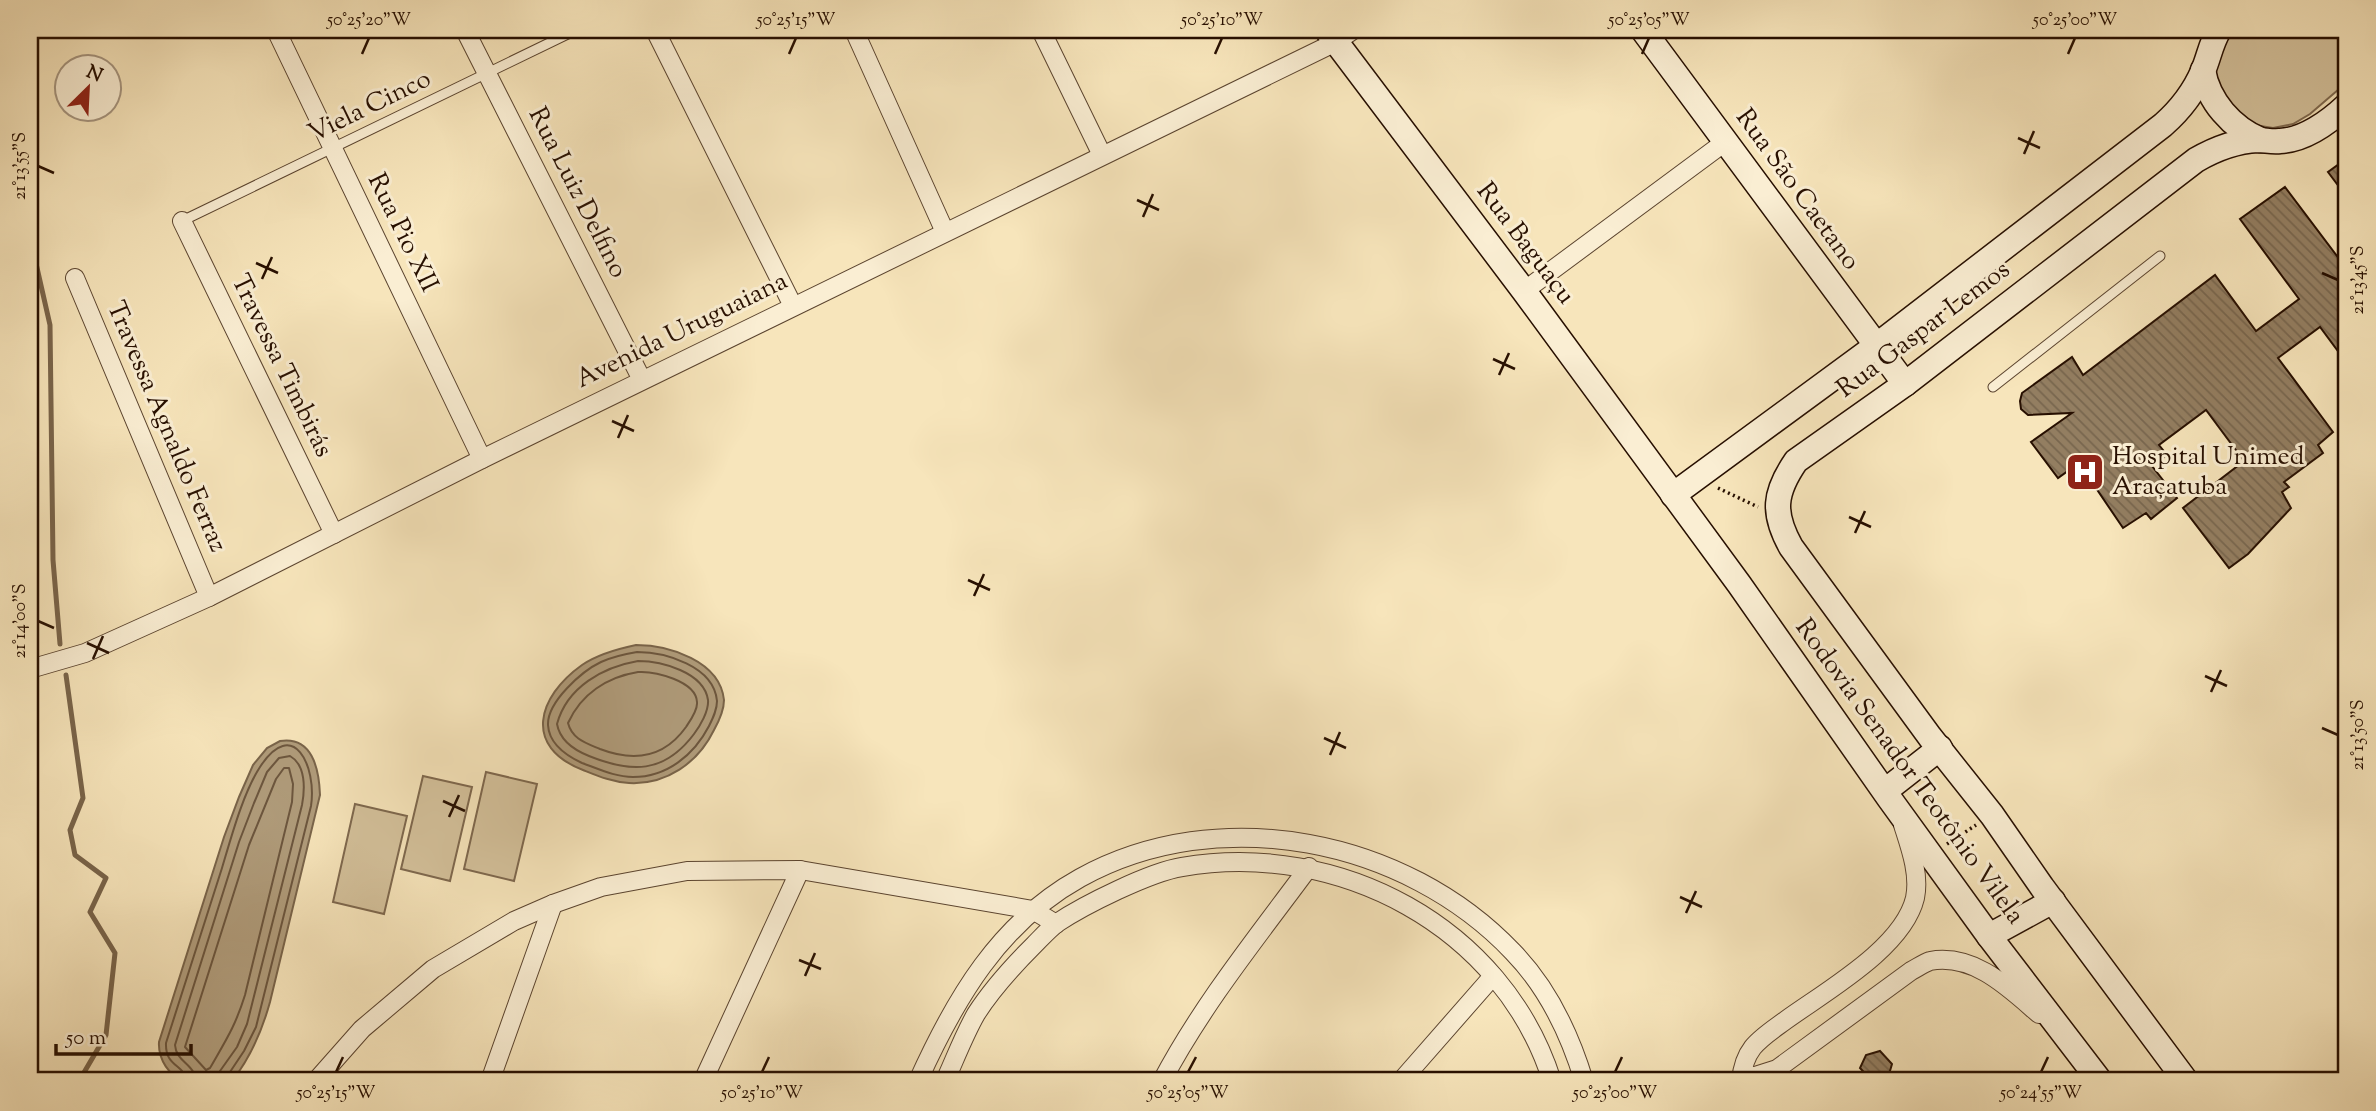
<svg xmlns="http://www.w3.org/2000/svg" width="2376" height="1111" font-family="'Sorts Mill Goudy',serif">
  <defs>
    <pattern id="building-back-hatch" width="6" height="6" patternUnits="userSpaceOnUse" patternTransform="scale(1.75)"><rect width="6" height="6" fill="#937e61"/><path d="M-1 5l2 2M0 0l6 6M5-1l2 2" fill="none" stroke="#78664e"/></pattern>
  </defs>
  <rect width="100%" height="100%" fill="#f7e5bb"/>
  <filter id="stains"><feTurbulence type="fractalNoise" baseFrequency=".00286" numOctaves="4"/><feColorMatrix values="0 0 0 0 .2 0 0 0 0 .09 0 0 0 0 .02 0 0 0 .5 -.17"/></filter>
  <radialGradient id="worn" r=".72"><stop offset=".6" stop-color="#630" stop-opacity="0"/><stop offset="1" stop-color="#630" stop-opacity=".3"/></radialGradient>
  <g fill="#d4c19b" stroke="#7e684e" stroke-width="2">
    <polygon points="2234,30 2346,30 2346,83 2310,114 2293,124 2273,128 2254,125 2229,109 2215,73 2226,36"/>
    <polygon points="486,772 537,784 514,881 464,869"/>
    <polygon points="423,776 472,787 450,881 401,869"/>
    <polygon points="355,804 407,816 384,914 333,902"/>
  </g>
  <g fill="#b09c7b" stroke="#79644a" stroke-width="2">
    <path d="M636,645c33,0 84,16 88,55 0,11 -5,21 -10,30 -16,33 -48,55 -85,53 -17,-1 -31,-7 -46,-13 -60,-23 -46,-73 -1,-105 16,-11 35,-16 54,-20z"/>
    <path d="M280,741c32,-5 39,27 40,54l-50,207c-8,29 -19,55 -38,79 -14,0 -32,3 -46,0 -17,-3 -28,-23 -27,-39l65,-205 15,-40 14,-32 14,-17z"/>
  </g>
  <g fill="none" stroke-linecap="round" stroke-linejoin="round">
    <g stroke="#6c563e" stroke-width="2">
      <path d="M637,652c28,0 77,14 80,49 0,9 -4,17 -8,25 -15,29 -42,51 -76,51 -18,0 -34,-8 -51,-14 -15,-7 -33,-19 -34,-38 -1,-23 34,-54 53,-63 11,-5 24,-8 36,-10z"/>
      <path d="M638,661c23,0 66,11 70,39 1,11 -8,26 -14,34 -30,40 -63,39 -105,22 -15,-6 -29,-15 -32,-32 10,-37 46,-57 81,-63z"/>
      <path d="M638,672c17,-1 58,9 59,30 1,8 -7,19 -11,25 -22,31 -52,35 -86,22 -14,-6 -28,-10 -32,-26 13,-29 39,-46 70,-51z"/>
      <path d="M284,768h5l4,16 -1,18 -47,193c-10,32 -19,45 -35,73l-4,2 -21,-23 64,-202 27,-66z"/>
      <path d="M187,1081c-3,-17 -22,-14 -21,-38 19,-58 37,-117 56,-175 9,-30 21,-75 38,-101 33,-51 57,-1 51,39l-55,221 -12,24 -16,24 -1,6"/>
      <path d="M196,1081c-1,-17 -20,-19 -21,-36l64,-203 15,-39 13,-31 12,-14 11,-2c16,9 15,33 12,49l-55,219 -10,23 -17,24 -2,10"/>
    </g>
    <g stroke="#79644a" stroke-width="5">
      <polyline points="30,237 50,325 53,560 60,644"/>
      <polyline points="66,675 83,798 70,830 75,855 106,878 90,912 115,953 106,1035 79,1081"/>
    </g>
  </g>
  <g fill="url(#building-back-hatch)" stroke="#270f00" stroke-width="2">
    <polygon points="2346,159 2346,196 2328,172"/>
    <polygon points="2285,187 2346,268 2346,362 2320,327 2278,358 2333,432 2318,445 2323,453 2284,482 2289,487 2282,492 2291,508 2248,554 2229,568 2183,508 2244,461 2206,410 2159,445 2167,455 2152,466 2177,498 2151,519 2146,513 2123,528 2079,463 2058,478 2031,442 2072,413 2028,415 2021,409 2020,401 2022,393 2072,357 2083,375 2215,275 2256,331 2299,299 2240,219"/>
    <polygon points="1880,1051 1892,1064 1887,1081 1872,1081 1860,1068 1866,1055"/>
  </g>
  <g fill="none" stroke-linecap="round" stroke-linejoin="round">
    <defs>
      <g id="lane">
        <polyline points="182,221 576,30"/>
        <polyline points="1993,387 2160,256"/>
      </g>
      <g id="street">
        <polyline points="276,30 482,459"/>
        <polyline points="465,30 642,380"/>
        <polyline points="655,30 793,306"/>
        <polyline points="854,30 945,232"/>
        <polyline points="1041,30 1102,155"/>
        <polyline points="182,221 334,534"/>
        <polyline points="75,278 209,597"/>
        <polyline points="1524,291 1725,142"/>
        <polyline points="30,669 85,653 209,597 482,459 1336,42 1353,30"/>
        <path d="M1741,1076h14l22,-7 134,-98c6,-3 13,-8 19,-10 44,-8 79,27 109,53"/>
        <polyline points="316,1081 362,1029 433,969 514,921 553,904 601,887 687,871 800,870 1033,910 1056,924"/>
        <polyline points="490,1081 553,904"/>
        <polyline points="703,1081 800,870"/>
        <path d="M918,1081c37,-82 81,-158 162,-203 139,-77 326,-39 433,74 34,35 57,83 71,129"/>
        <path d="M945,1081c10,-22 19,-46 31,-67 16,-25 37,-48 58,-69 7,-7 15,-16 23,-22 27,-18 93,-51 125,-56 156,-27 321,59 370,214"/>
        <path d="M1162,1081c40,-76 96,-145 147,-214"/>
        <polyline points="1401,1081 1493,976"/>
        <path d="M1741,1081c3,-34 19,-42 45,-61 40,-29 117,-72 129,-122 5,-24 -5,-51 -12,-73"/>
      </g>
      <g id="secondary">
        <polyline points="1327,30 1524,291 1739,584 1889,798 1989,936 2100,1081"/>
        <polyline points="1643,30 1905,384"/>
        <path d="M2203,70c5,31 29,58 58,70"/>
        <path d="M1673,495l203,-149 287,-221c17,-15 31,-33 40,-54 6,-14 8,-28 16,-41"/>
        <polyline points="1885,791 1940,748"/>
        <polyline points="1989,936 2053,901"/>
        <path d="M2186,1081l-144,-194 -50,-72 -62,-78 -139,-190c-19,-34 -17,-54 5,-86l109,-77 291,-224c19,-11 39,-19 62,-20 7,0 14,2 22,1 24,-1 49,-19 66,-35"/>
      </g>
    </defs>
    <use href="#lane" stroke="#5b442f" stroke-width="11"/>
    <use href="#street" stroke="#5b442f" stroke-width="20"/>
    <use href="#secondary" stroke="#270f00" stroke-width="27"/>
    <g stroke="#270f00" stroke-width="3.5" stroke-dasharray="2 3.5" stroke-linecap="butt">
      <polyline points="1718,488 1758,507"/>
      <polyline points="1947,844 1976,825"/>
    </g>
    <use href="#lane" stroke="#faeed3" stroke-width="9"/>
    <use href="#street" stroke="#faeed3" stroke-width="18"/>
    <use href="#secondary" stroke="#faeed3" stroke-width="24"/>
  </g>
  <path fill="none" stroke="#270f00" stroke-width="2.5" d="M362,54l7,-16M789,54l7,-16M1215,54l7,-16M1642,54l7,-16M2068,54l7,-16M2018,138l22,10M2024,154l10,-23M38,166l16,7M1137,200l22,10M1143,217l10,-23M256,263l22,10M2322,273l16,7M262,279l10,-22M1493,359l22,10M1499,375l10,-22M612,421l22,10M618,438l10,-23M1849,517l22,10M1855,533l10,-22M968,580l22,10M974,596l10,-22M38,621l16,7M87,643l22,10M93,659l10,-23M2205,676l22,10M2211,692l10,-22M2322,728l16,7M1324,738l22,10M1330,755l10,-23M443,801l22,10M449,817l10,-22M1680,897l22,10M1686,913l10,-22M799,960l22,9M805,976l10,-23M336,1072l7,-15M762,1072l7,-15M1188,1072l8,-15M1615,1072l7,-15M2041,1072l7,-15"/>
  <defs>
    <symbol id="hospital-square" viewBox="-11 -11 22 22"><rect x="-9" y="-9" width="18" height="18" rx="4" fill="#8f2418" stroke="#faeed3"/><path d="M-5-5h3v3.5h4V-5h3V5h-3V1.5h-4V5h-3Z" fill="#fff"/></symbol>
  </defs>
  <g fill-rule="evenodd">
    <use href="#hospital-square" x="2063" y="450" width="44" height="44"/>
  </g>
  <g text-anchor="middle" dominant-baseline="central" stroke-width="6" stroke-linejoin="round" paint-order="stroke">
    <g font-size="26" fill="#270f00" stroke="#faeed3">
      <text transform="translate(370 107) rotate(-26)">Viela Cinco</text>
      <text transform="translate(1797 190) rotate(54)">Rua São Caetano</text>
      <text transform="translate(577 193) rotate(63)">Rua Luiz Delfino</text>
      <text transform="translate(402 233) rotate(64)">Rua Pio XII</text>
      <text transform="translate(1525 244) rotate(53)">Rua Baguaçu</text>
      <text transform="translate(1924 330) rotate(-37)">Rua Gaspar Lemos</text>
      <text transform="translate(682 331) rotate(-26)">Avenida Uruguaiana</text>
      <text transform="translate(281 366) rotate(64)">Travessa Timbirás</text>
      <text transform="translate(166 427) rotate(67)">Travessa Agnaldo Ferraz</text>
      <text transform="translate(1909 772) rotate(54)">Rodovia Senador Teotônio Vilela</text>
    </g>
    <g font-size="26" fill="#270f00" stroke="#faeed3" text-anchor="start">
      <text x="2112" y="457">Hospital Unimed<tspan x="2112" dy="30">Araçatuba</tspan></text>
    </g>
  </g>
  <rect width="2376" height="1111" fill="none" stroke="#f7e5bb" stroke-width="77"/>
  <g transform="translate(88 88) rotate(24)"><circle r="33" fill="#faeed3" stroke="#a6957f" stroke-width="2"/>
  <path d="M0-5L12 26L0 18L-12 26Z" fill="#8f2418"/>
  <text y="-10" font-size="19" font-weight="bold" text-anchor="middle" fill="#270f00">N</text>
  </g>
  <path d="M56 1044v10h135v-10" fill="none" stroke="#270f00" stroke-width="3.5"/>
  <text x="66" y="1044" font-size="21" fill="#270f00" stroke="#faeed3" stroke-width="5" paint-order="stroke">50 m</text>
  <rect x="38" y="38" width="2300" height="1034" fill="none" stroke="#270f00" stroke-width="2.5"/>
  <g font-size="18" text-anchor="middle" fill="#270f00">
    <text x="369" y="25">50°25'20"W</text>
    <text x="796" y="25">50°25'15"W</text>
    <text x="1222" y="25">50°25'10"W</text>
    <text x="1649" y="25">50°25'05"W</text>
    <text x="2075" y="25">50°25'00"W</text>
    <text transform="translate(19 166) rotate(-90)" y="6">21°13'55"S</text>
    <text transform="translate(2357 280) rotate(-90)" y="6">21°13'45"S</text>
    <text transform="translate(19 621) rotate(-90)" y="6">21°14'00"S</text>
    <text transform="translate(2357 735) rotate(-90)" y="6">21°13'50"S</text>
    <text x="336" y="1098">50°25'15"W</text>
    <text x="762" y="1098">50°25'10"W</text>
    <text x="1188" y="1098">50°25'05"W</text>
    <text x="1615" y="1098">50°25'00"W</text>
    <text x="2041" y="1098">50°24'55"W</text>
  </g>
  <rect width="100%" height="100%" filter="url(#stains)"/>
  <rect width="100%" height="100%" fill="url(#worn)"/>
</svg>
